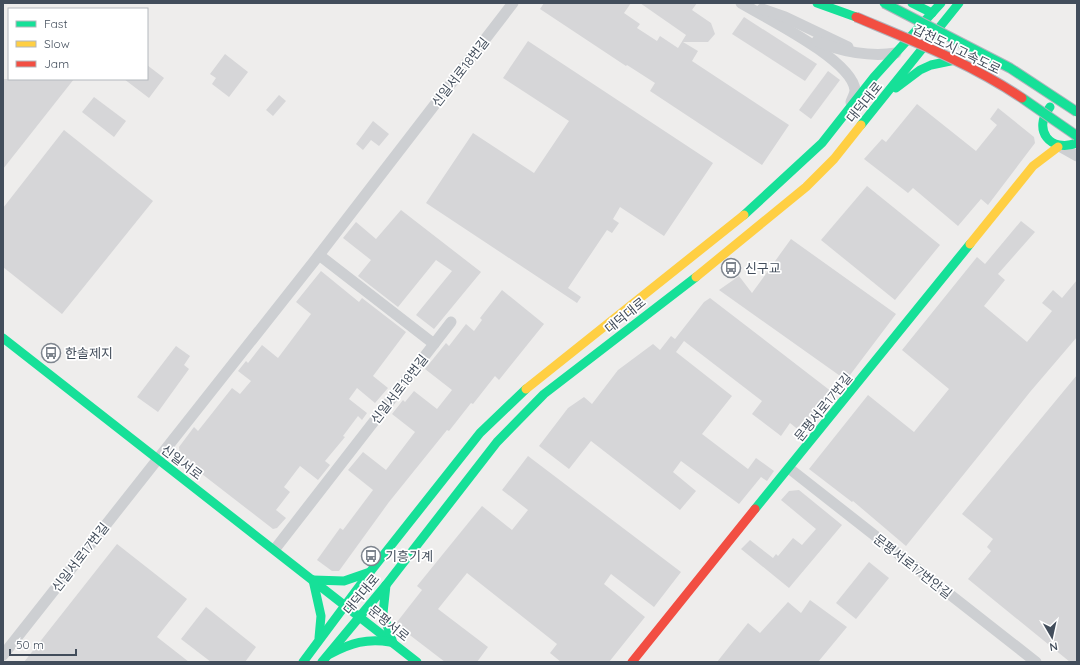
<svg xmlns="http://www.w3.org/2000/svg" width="1080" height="665" font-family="Quicksand,'Noto Sans KR',sans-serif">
  <rect width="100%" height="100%" fill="#eeedec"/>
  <g fill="#d6d6d8">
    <polygon points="544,3 631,3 624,13 640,24 637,28 657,41 660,36 678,48 686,35 640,3 697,3 692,10 711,23 715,34 708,42 683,42 698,51 692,61 789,125 762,165 650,91 655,83 627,65 626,66 540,9"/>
    <polygon points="744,17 817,64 805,81 732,34"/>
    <polygon points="528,41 713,163 664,236 620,207 613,219 619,223 612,233 607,230 568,288 581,297 577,303 426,203 473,133 534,173 569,121 503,78"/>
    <polygon points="225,54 248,72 229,97 212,84 216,78 210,74"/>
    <polygon points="147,65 164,78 149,98 124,79 147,79"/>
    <polygon points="828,71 840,80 811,119 799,110"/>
    <polygon points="3,79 74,79 3,169"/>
    <polygon points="279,95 286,101 273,116 266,110"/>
    <polygon points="94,97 126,121 114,137 82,112"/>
    <polygon points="917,104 976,151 997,125 990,119 998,108 1034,137 1035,143 988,205 981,199 958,226 913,188 908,193 864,159 882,139 886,142"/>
    <polygon points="373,121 389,134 379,146 371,140 363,150 356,144"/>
    <polygon points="64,130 153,201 62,314 3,267 3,208"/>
    <polygon points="867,186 940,245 895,300 821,240"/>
    <polygon points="401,210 481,272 434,329 416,315 452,271 436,260 398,307 358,276 371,260 343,238 356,222 376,239"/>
    <polygon points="1021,221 1035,232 998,274 1005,280 984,306 1027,342 1052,311 1042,303 1053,290 1062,298 1077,280 1077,337 1030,392 906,546 853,501 852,502 809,469 868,395 914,432 949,389 902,350 977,257 985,264"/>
    <polygon points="791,239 896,314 847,379 843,378 719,290 739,276 752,293"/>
    <polygon points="321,271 359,302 362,298 406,332 373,376 388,388 375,403 357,388 349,399 367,413 362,420 358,416 343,436 345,437 325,461 330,465 318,480 300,466 284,487 290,492 276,510 286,518 277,528 273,529 180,457 179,447 194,427 198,431 232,388 240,394 251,381 238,371 246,361 248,363 262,345 278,358 311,314 296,302"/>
    <polygon points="502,290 544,324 499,380 495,376 473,404 471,403 449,431 447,430 389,502 339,571 332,571 317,560 340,528 343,530 373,490 348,470 363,452 386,470 415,432 392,414 403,400 405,402 414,391 437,409 452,390 425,369 446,343 449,346 466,324 474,331 482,320 480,318"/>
    <polygon points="710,298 832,392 801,432 790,423 781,436 752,414 762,401 684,341 676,352 732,396 702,434 748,469 756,458 774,471 767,481 761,477 739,504 681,461 673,472 696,491 680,510 591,441 569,469 539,446 568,408 584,397 592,404 618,370 653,344 660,350 671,336 675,339 704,302"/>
    <polygon points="176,346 190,356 184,365 189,369 158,412 137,397"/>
    <polygon points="1077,375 1077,662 1070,662 968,579 991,551 987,547 993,539 962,514"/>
    <polygon points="528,456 681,572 654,607 611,574 604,584 645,617 609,662 561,662 550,653 557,644 467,573 438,609 488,647 477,662 445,662 398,626 397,622 422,590 417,586 482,506 512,530 528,510 502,490"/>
    <polygon points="799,490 842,525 789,588 741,549 750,540 773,558 776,554 778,556 793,538 802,545 816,529 781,500 789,491"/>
    <polygon points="117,544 187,599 157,637 189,662 24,662"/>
    <polygon points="869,562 889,578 856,619 836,603"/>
    <polygon points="810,600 847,627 818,662 717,662 748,623 760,633 788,602 801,613"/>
    <polygon points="206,607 256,647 245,662 211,662 181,639"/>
  </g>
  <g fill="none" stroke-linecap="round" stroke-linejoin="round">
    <g stroke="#cdcfd2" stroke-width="11">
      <path d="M741,3c25,15 111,57 114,87 0,4 -3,9 -4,12"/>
      <polyline points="762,9 785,17 848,47"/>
      <path d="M817,41c24,11 54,16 79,12"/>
      <polyline points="1061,147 1077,156"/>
      <polyline points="434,344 451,322"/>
      <polyline points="790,469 1036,662"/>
      <polyline points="275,549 434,344 319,255"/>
      <polyline points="3,655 319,255 513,3"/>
    </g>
    <g stroke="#16e098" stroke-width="9">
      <polyline points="817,3 856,17"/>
      <polyline points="912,3 932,13"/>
      <polyline points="896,88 920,70 931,65 960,59"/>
      <path d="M1050,107c-18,23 0,46 27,36"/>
      <polyline points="861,125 959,3"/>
      <polyline points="744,215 822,143 874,77 941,3"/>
      <polyline points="3,338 417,662"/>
      <polyline points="755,509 970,244"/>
      <polyline points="313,580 344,581 370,572"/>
      <polyline points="313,580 321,616 319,638"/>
      <polyline points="386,585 383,613 393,643"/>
      <path d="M330,654c21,-11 37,-16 60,-12"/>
      <polyline points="303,662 370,572 480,433 526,389"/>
      <polyline points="322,662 386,585 497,442 544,394 696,277"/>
    </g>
    <g stroke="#ffcf43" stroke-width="9">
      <polyline points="970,244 1033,166 1058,147"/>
      <polyline points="696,277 806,187 834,159 861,125"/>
      <polyline points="526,389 744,215"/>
    </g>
    <polyline stroke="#f24e42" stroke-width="9" points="632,662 755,509"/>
    <defs>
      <g id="fast-bridge">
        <polyline points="884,3 1010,68 1077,112"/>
        <polyline points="1022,98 1077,136"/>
      </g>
      <path id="jam-bridge" d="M856,17c57,24 114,46 166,81"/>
    </defs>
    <use href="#fast-bridge" stroke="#b0b5bd" stroke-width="11" stroke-linecap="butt"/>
    <use href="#jam-bridge" stroke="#b0b5bd" stroke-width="11" stroke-linecap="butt"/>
    <use href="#fast-bridge" stroke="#16e098" stroke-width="9"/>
    <use href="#jam-bridge" stroke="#f24e42" stroke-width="9"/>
  </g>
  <defs>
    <symbol id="bus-ring" viewBox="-11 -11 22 22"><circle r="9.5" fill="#fff" stroke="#7e858e" stroke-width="1.5"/><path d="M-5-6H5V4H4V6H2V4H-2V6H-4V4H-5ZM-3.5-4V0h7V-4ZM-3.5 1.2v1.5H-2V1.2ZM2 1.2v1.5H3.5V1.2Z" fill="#7e858e"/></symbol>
  </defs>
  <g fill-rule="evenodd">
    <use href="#bus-ring" x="720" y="257" width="22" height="22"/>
    <use href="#bus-ring" x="40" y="342" width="22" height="22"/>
    <use href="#bus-ring" x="360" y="545" width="22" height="22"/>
  </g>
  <g text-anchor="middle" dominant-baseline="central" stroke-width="3.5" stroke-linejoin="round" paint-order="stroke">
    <g font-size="13" fill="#424d5b" stroke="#fff">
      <text transform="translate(957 49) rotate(26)">갑천도시고속도로</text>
      <text transform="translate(460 72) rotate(-52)">신일서로18번길</text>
      <text transform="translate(864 102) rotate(-51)">대덕대로</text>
      <text transform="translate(625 315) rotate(-39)">대덕대로</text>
      <text transform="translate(399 389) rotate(-52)">신일서로18번길</text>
      <text transform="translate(823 407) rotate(-51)">문평서로17번길</text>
      <text transform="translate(182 462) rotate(37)">신일서로</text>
      <text transform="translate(80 557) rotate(-52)">신일서로17번길</text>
      <text transform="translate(913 566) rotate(38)">문평서로17번안길</text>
      <text transform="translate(361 594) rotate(-50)">대덕대로</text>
      <text transform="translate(389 623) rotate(39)">문평서로</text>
    </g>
    <g font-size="13" fill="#424d5b" stroke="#fff" text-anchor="start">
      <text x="745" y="268">신구교</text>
      <text x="65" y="353">한솔제지</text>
      <text x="385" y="556">기흥기계</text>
    </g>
  </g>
  <rect width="1080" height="665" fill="none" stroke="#424d5b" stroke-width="8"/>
  <rect x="8" y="8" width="140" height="72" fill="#ffffff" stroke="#b3b8bd"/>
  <rect x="16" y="21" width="20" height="6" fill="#16e098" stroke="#b3b8bd"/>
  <text x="44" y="28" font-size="12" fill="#424d5b">Fast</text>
  <rect x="16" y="41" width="20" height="6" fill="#ffcf43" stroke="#b3b8bd"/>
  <text x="44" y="48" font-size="12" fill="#424d5b">Slow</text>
  <rect x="16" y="61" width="20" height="6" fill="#f24e42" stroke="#b3b8bd"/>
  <text x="44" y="68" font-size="12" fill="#424d5b">Jam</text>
  <g transform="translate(1052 637) rotate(171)" stroke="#ffffff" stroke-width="3" paint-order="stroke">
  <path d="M0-3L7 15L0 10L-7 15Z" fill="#424d5b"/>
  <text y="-6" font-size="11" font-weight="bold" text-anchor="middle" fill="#424d5b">N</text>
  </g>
  <path d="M10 649v6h66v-6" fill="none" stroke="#424d5b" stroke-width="2"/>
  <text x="16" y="649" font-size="12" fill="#424d5b" stroke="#ffffff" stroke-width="3" paint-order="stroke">50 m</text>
</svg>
